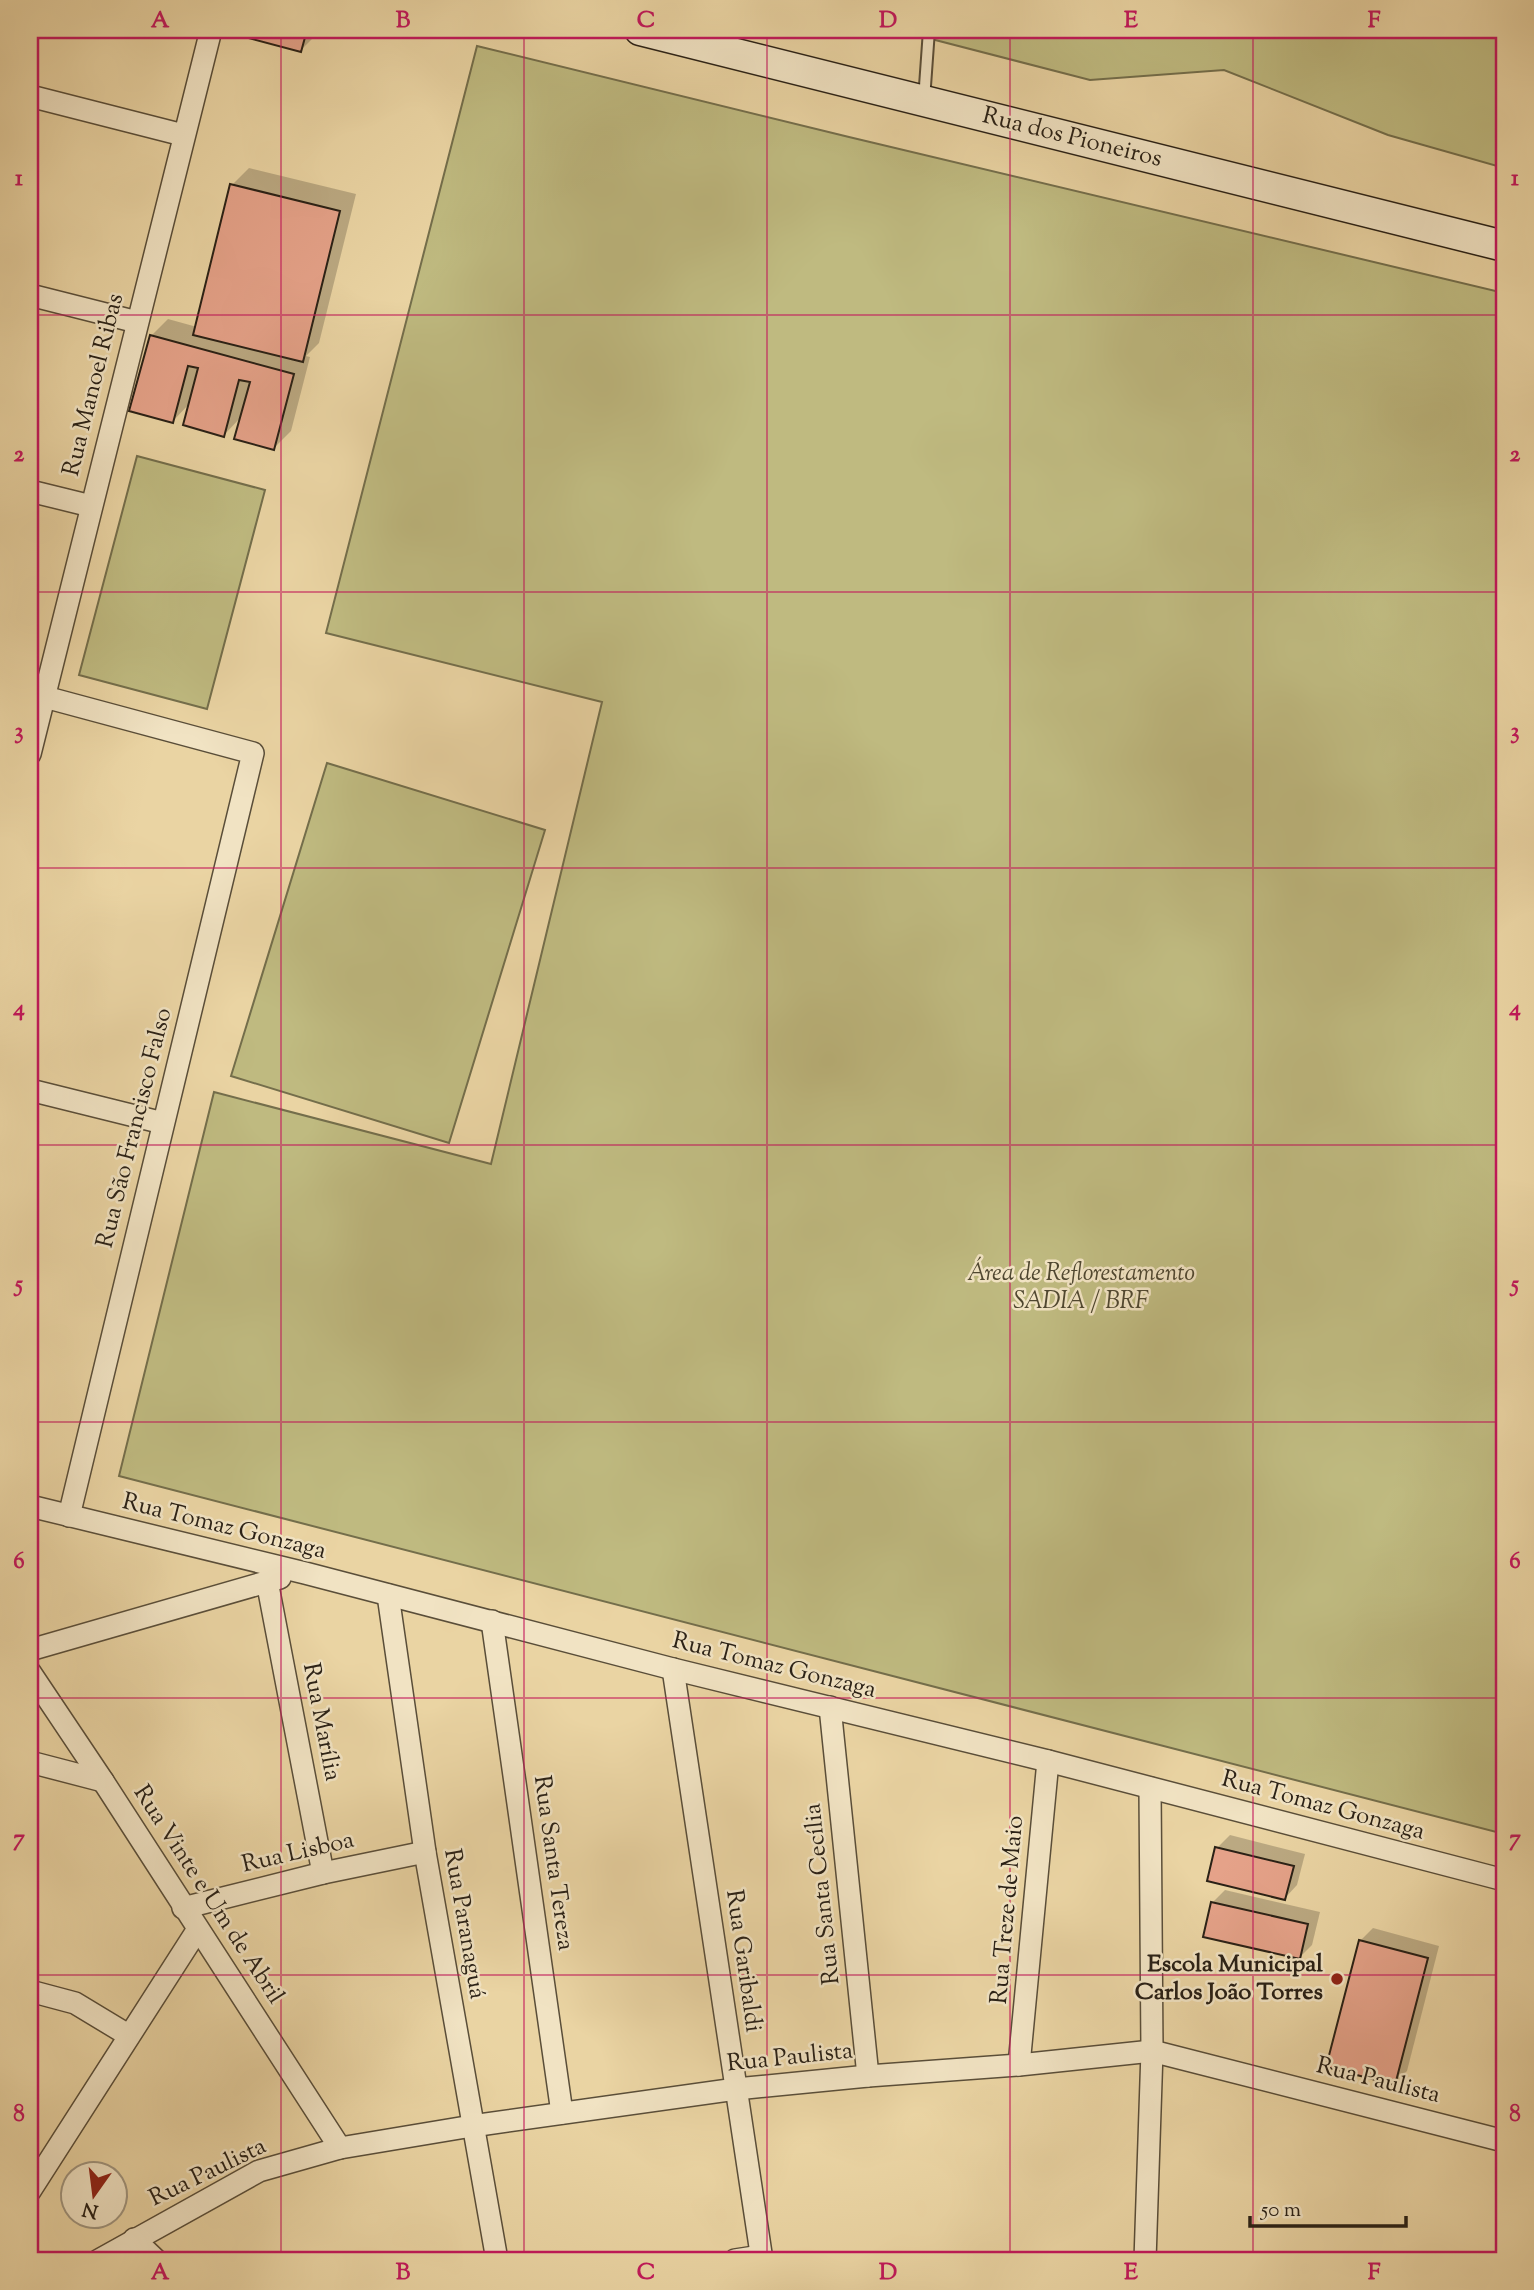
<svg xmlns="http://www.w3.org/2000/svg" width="1534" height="2290" font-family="'Sorts Mill Goudy',serif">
  <rect width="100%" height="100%" fill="#ead4a3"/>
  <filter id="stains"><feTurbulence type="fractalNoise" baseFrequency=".00286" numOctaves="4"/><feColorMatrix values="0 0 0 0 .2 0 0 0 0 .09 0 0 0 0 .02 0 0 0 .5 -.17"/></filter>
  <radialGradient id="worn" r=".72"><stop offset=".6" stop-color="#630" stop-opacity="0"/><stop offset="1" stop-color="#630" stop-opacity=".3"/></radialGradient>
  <g fill="#bfba80" stroke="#746e4b" stroke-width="2">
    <polygon points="884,30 1504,30 1504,168 1388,135 1224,70 1090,80 912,34"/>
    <polygon points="477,46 849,137 1504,293 1504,1834 119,1476 214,1092 491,1164 602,702 326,633"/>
    <polygon points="137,456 265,490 207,709 79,675"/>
    <polygon points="327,763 545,830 449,1143 231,1076"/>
  </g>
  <g fill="#0003">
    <polygon points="244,30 315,30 313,38 301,50 243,35"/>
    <polygon points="249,168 356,194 319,343 306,356 310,357 291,431 274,448 242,416 224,435 190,403 173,421 151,336 168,319 197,327 232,185"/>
    <polygon points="1230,1835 1305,1854 1297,1885 1285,1898 1217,1848"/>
    <polygon points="1225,1890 1320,1912 1312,1945 1300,1957 1212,1903"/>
    <polygon points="1373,1928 1439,1946 1407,2071 1394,2083 1360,1941"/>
  </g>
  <g fill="#e5a289" stroke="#2a2116" stroke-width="2">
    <polygon points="242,30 307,30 301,52 241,36"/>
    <polygon points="230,184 340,211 303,362 193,335"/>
    <polygon points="150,335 294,374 274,450 234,439 250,382 239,380 224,437 183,425 198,368 188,366 173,423 129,411"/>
    <polygon points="1215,1847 1294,1866 1285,1900 1207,1881"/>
    <polygon points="1211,1902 1308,1924 1300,1959 1203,1937"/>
    <polygon points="1359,1940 1428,1958 1395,2085 1326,2067"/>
  </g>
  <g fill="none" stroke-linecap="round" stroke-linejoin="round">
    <defs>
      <polyline id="lane" points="924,100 929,30"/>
      <g id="street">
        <polyline points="30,96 183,135"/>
        <polyline points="30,295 137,322"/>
        <polyline points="30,491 91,506"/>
        <polyline points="30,693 253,753 69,1516"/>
        <polyline points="30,754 211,30"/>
        <polyline points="30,1090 163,1123"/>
        <polyline points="30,1506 305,1573 673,1669 1048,1761 1504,1880"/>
        <polyline points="267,1581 323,1873"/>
        <polyline points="388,1595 425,1852 497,2260"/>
        <polyline points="492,1621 562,2113"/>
        <polyline points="30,1650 280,1578"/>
        <polyline points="673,1669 762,2260"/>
        <polyline points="30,1672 103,1781 340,2148"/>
        <polyline points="830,1707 868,2076"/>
        <polyline points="30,1762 103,1781"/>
        <polyline points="183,1908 323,1873 425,1852"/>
        <polyline points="30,1991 75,2003 128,2035"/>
        <polyline points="1019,2065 1048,1761"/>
        <polyline points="30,2191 198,1929"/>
        <polyline points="134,2239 156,2260"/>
        <polyline points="99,2260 259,2171 340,2148 472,2126 736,2089 868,2076 1019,2065 1152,2051 1504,2141"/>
        <polyline points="735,2260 761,2256"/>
        <polyline points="1145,2260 1152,2051 1150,1788"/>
      </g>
      <polyline id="secondary" points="640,30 1504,246"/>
    </defs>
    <use href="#lane" stroke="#5a4e39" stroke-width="14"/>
    <use href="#street" stroke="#5a4e39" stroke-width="24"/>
    <use href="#secondary" stroke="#2a2116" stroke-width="33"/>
    <use href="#lane" stroke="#f1e3c3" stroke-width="10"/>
    <use href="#street" stroke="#f1e3c3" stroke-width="21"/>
    <use href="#secondary" stroke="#f1e3c3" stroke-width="30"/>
  </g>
  <path fill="none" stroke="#c2185b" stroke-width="2" stroke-opacity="0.55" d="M281,30v2230M524,30v2230M767,30v2230M1010,30v2230M1253,30v2230M30,315h1474M30,592h1474M30,868h1474M30,1145h1474M30,1422h1474M30,1698h1474M30,1975h1474"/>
  <circle fill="#8f2418" stroke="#f1e3c3" stroke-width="2.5" cx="1337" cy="1979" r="7"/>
  <g text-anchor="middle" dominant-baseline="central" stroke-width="5" stroke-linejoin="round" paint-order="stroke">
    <g font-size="24" fill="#2a2116" stroke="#f1e3c3">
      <text transform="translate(1072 138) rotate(14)">Rua dos Pioneiros</text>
      <text transform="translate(94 385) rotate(-76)">Rua Manoel Ribas</text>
      <text transform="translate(135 1128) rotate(-76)">Rua São Francisco Falso</text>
      <text transform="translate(224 1527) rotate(14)">Rua Tomaz Gonzaga</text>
      <text transform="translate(774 1666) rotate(14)">Rua Tomaz Gonzaga</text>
      <text transform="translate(321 1722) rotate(79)">Rua Marília</text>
      <text transform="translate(1323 1806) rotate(15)">Rua Tomaz Gonzaga</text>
      <text transform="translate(298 1853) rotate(-13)">Rua Lisboa</text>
      <text transform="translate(553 1863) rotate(82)">Rua Santa Tereza</text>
      <text transform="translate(823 1894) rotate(-96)">Rua Santa Cecília</text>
      <text transform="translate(208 1895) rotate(57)">Rua Vinte e Um de Abril</text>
      <text transform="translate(1008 1910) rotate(-85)">Rua Treze de Maio</text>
      <text transform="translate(464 1924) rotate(80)">Rua Paranaguá</text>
      <text transform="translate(743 1961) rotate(82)">Rua Garibaldi</text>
      <text transform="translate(790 2058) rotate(-6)">Rua Paulista</text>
      <text transform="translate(1378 2081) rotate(14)">Rua Paulista</text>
      <text transform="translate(208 2173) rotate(-26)">Rua Paulista</text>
    </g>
    <g font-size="24" font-style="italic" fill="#4f4730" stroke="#f1e3c3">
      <text x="1081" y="1274">Área de Reflorestamento<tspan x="1081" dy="28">SADIA / BRF</tspan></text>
    </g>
    <g font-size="24" font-weight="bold" fill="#2a2116" stroke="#f1e3c3" text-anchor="end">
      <text x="1323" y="1965">Escola Municipal<tspan x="1323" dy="28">Carlos João Torres</tspan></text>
    </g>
  </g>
  <rect width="1534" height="2290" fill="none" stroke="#ead4a3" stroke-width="77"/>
  <g transform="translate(94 2195) rotate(194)"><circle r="33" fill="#f1e3c3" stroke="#a1957e" stroke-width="2"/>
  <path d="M0-5L12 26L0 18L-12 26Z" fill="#8f2418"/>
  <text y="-10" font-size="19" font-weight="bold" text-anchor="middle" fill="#2a2116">N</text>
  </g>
  <path d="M1250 2216v10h156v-10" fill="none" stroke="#2a2116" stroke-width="3.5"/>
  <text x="1261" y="2216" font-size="21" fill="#2a2116" stroke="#f1e3c3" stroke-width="5" paint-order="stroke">50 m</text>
  <rect x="38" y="38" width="1458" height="2214" fill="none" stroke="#c2185b" stroke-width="2.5"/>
  <g font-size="23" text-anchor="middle" font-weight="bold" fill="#c2185b">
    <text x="160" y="27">A</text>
    <text x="403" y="27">B</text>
    <text x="646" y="27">C</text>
    <text x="888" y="27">D</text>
    <text x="1131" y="27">E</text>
    <text x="1374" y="27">F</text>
    <text x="19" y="185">1</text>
    <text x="1515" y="185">1</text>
    <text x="19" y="461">2</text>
    <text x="1515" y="461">2</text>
    <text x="19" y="738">3</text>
    <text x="1515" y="738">3</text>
    <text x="19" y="1015">4</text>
    <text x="1515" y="1015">4</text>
    <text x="19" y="1291">5</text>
    <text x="1515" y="1291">5</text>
    <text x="19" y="1568">6</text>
    <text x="1515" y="1568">6</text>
    <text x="19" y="1845">7</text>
    <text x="1515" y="1845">7</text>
    <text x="19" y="2121">8</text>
    <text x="1515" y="2121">8</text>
    <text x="160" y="2279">A</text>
    <text x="403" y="2279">B</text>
    <text x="646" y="2279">C</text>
    <text x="888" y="2279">D</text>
    <text x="1131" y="2279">E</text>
    <text x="1374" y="2279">F</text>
  </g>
  <rect width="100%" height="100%" filter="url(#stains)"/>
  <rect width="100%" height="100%" fill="url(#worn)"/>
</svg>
